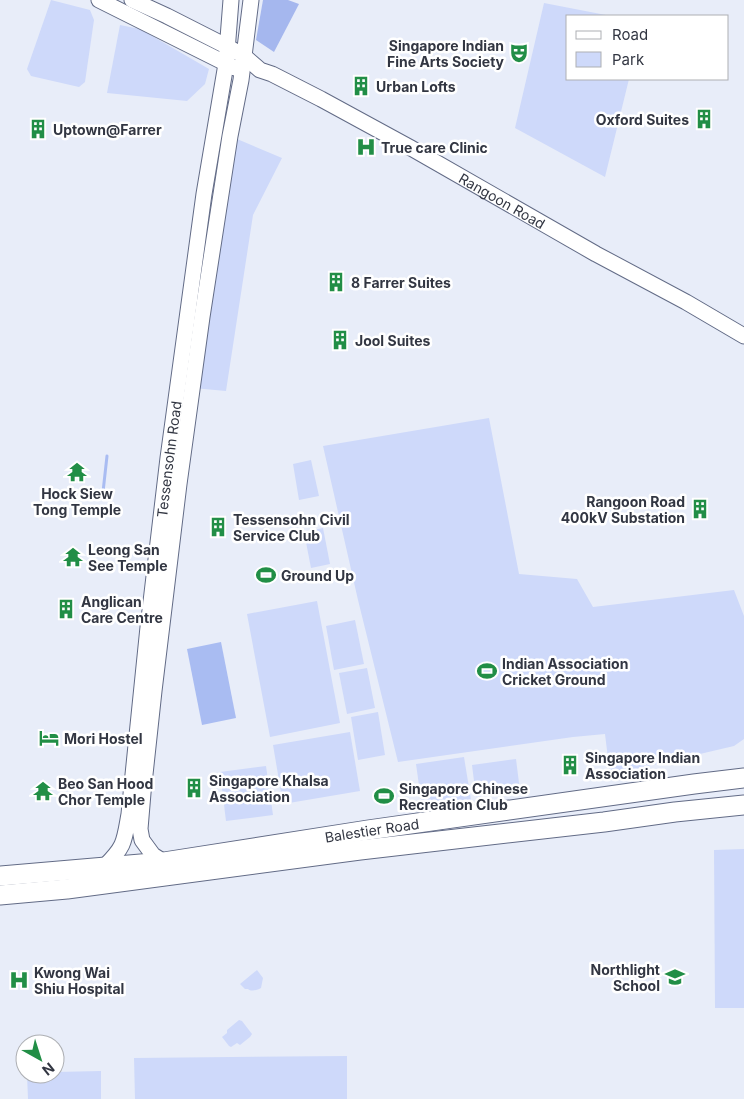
<svg xmlns="http://www.w3.org/2000/svg" width="744" height="1099" font-family="Inter,sans-serif">
  <rect width="100%" height="100%" fill="#e8edf9"/>
  <g fill="#ced9fa">
    <polygon points="51,0 90,10 94,20 85,82 79,87 31,76 27,69"/>
    <polygon points="544,3 611,16 568,16 568,79 629,79 605,177 515,128"/>
    <polygon points="120,25 140,29 209,69 205,84 187,101 107,93"/>
    <polygon points="230,136 282,158 253,215 226,391 193,388"/>
    <polygon points="489,418 519,574 577,579 593,607 734,590 744,616 744,739 734,746 610,775 605,734 573,737 398,762 358,600 323,446"/>
    <polygon points="311,460 319,496 299,500 293,464"/>
    <polygon points="323,528 330,564 311,568 304,532"/>
    <polygon points="317,601 340,723 270,737 247,614"/>
    <polygon points="355,620 364,664 334,670 326,626"/>
    <polygon points="367,668 375,708 347,714 339,673"/>
    <polygon points="378,712 385,755 358,760 351,717"/>
    <polygon points="350,732 360,791 283,804 273,745"/>
    <polygon points="464,757 471,800 422,807 416,764"/>
    <polygon points="516,759 520,791 476,797 472,765"/>
    <polygon points="266,766 273,815 226,821 220,772"/>
    <polygon points="744,849 744,1008 715,1008 714,850"/>
    <path d="M257,970l6,8 -2,10c-3,2 -10,4 -13,1h-3l-5,-5z"/>
    <polygon points="239,1020 242,1021 252,1034 250,1037 240,1045 237,1043 231,1047 229,1046 222,1037 227,1033 227,1030"/>
    <polygon points="347,1056 347,1099 135,1099 134,1058"/>
    <polygon points="101,1071 101,1099 28,1099 27,1074 55,1074 55,1072"/>
  </g>
  <polygon fill="#a5b7ee" points="263,0 288,0 299,4 274,52 256,40"/>
  <polygon fill="#a9bcf2" points="221,642 236,718 202,725 187,649"/>
  <g fill="none" stroke-linecap="round" stroke-linejoin="round">
    <polyline stroke="#a9bcf2" stroke-width="3" points="103,492 107,456"/>
    <defs>
      <g id="tertiary">
        <polyline points="99,0 235,68"/>
        <path id="s1" d="M132,0l35,16 61,31 16,9 16,14 12,4 49,25 90,49 185,106 90,48 58,34"/>
        <polyline points="164,862 153,855 142,840 140,829 143,793 154,691 179,484 202,317 230,136 241,80 251,0"/>
        <path id="s2" d="M105,866c20,-20 19,-24 24,-52l19,-187 20,-169 36,-264 22,-130 5,-64"/>
      </g>
      <g id="primary">
        <path id="s3" d="M0,876l164,-14 204,-32 326,-46 50,-6"/>
        <polyline points="0,895 67,889 360,850 604,822 675,812 744,805"/>
      </g>
    </defs>
    <use href="#tertiary" stroke="#626b86" stroke-width="17"/>
    <use href="#primary" stroke="#626b86" stroke-width="21"/>
    <use href="#tertiary" stroke="#fff" stroke-width="15"/>
    <use href="#primary" stroke="#fff" stroke-width="19"/>
  </g>
  <defs>
    <symbol id="theatre-bare" viewBox="-9 -9 18 18"><path d="M-5-5.5Q0-4 5-5.5V0Q5 5 0 6Q-5 5-5 0ZM-3.3-2.5H-1v1.5H-3.3ZM1-2.5H3.3v1.5H1ZM-2.8 1Q0 5.5 2.8 1Z" fill="#218e46" stroke="#fff" stroke-width="2.5" paint-order="stroke"/></symbol>
    <symbol id="building-bare" viewBox="-9 -9 18 18"><path d="M-4-6H4V6H1V3H-1V6H-4ZM-2.5-4.3h1.7v1.8h-1.7ZM.8-4.3h1.7v1.8H.8ZM-2.5-1h1.7V.8h-1.7ZM.8-1h1.7V.8H.8Z" fill="#218e46" stroke="#fff" stroke-width="2.5" paint-order="stroke"/></symbol>
    <symbol id="hospital-bare" viewBox="-9 -9 18 18"><path d="M-5-5h3v3.5h4V-5h3V5h-3V1.5h-4V5h-3Z" fill="#218e46" stroke="#fff" stroke-width="2.5" paint-order="stroke"/></symbol>
    <symbol id="temple-bare" viewBox="-9 -9 18 18"><path d="M0-6L5-2H3V0L6.5 2.5H4V6H1.5V3h-3V6H-4V2.5H-6.5L-3 0V-2H-5Z" fill="#218e46" stroke="#fff" stroke-width="2.5" paint-order="stroke"/></symbol>
    <symbol id="stadium-bare" viewBox="-9 -9 18 18"><path d="M0-5a6.5 5 0 1 0 0 10a6.5 5 0 1 0 0-10ZM-3.5-1.8h7v3.6h-7Z" fill="#218e46" stroke="#fff" stroke-width="2.5" paint-order="stroke"/></symbol>
    <symbol id="hotel-bare" viewBox="-9 -9 18 18"><path d="M-6-4.5h1.5V1H6V5H4.5V3h-9V5H-6ZM-4 0a1.8 1.8 0 1 1 3.6 0ZM.5 0V-2.5h3Q6-2.5 6 0Z" fill="#218e46" stroke="#fff" stroke-width="2.5" paint-order="stroke"/></symbol>
    <symbol id="school-bare" viewBox="-9 -9 18 18"><path d="M0-5L7-2L0 1L-7-2ZM-4 1L0 2.5L4 1V4Q0 6-4 4Z" fill="#218e46" stroke="#fff" stroke-width="2.5" paint-order="stroke"/></symbol>
  </defs>
  <g fill-rule="evenodd">
    <use href="#theatre-bare" x="505" y="39" width="28" height="28"/>
    <use href="#building-bare" x="347" y="72" width="28" height="28"/>
    <use href="#building-bare" x="690" y="105" width="28" height="28"/>
    <use href="#building-bare" x="24" y="115" width="28" height="28"/>
    <use href="#hospital-bare" x="352" y="133" width="28" height="28"/>
    <use href="#building-bare" x="322" y="268" width="28" height="28"/>
    <use href="#building-bare" x="326" y="326" width="28" height="28"/>
    <use href="#temple-bare" x="63" y="458" width="28" height="28"/>
    <use href="#building-bare" x="686" y="495" width="28" height="28"/>
    <use href="#building-bare" x="204" y="513" width="28" height="28"/>
    <use href="#temple-bare" x="59" y="543" width="28" height="28"/>
    <use href="#stadium-bare" x="252" y="561" width="28" height="28"/>
    <use href="#building-bare" x="52" y="595" width="28" height="28"/>
    <use href="#stadium-bare" x="473" y="657" width="28" height="28"/>
    <use href="#hotel-bare" x="35" y="724" width="28" height="28"/>
    <use href="#building-bare" x="556" y="751" width="28" height="28"/>
    <use href="#building-bare" x="180" y="774" width="28" height="28"/>
    <use href="#temple-bare" x="29" y="777" width="28" height="28"/>
    <use href="#stadium-bare" x="370" y="782" width="28" height="28"/>
    <use href="#school-bare" x="661" y="963" width="28" height="28"/>
    <use href="#hospital-bare" x="5" y="966" width="28" height="28"/>
  </g>
  <g text-anchor="middle" dominant-baseline="central" stroke-width="5" stroke-linejoin="round" paint-order="stroke">
    <g font-size="14" font-weight="bold" fill="#323642" stroke="#fff" text-anchor="start">
      <text x="504" y="45" text-anchor="end">Singapore Indian<tspan x="504" dy="16">Fine Arts Society</tspan></text>
      <text x="376" y="86">Urban Lofts</text>
      <text x="689" y="119" text-anchor="end">Oxford Suites</text>
      <text x="53" y="129">Uptown@Farrer</text>
      <text x="381" y="147">True care Clinic</text>
      <text x="351" y="282">8 Farrer Suites</text>
      <text x="355" y="340">Jool Suites</text>
      <text x="77" y="493" text-anchor="middle">Hock Siew<tspan x="77" dy="16">Tong Temple</tspan></text>
      <text x="685" y="501" text-anchor="end">Rangoon Road<tspan x="685" dy="16">400kV Substation</tspan></text>
      <text x="233" y="519">Tessensohn Civil<tspan x="233" dy="16">Service Club</tspan></text>
      <text x="88" y="549">Leong San<tspan x="88" dy="16">See Temple</tspan></text>
      <text x="281" y="575">Ground Up</text>
      <text x="81" y="601">Anglican<tspan x="81" dy="16">Care Centre</tspan></text>
      <text x="502" y="663">Indian Association<tspan x="502" dy="16">Cricket Ground</tspan></text>
      <text x="64" y="738">Mori Hostel</text>
      <text x="585" y="757">Singapore Indian<tspan x="585" dy="16">Association</tspan></text>
      <text x="209" y="780">Singapore Khalsa<tspan x="209" dy="16">Association</tspan></text>
      <text x="58" y="783">Beo San Hood<tspan x="58" dy="16">Chor Temple</tspan></text>
      <text x="399" y="788">Singapore Chinese<tspan x="399" dy="16">Recreation Club</tspan></text>
      <text x="660" y="969" text-anchor="end">Northlight<tspan x="660" dy="16">School</tspan></text>
      <text x="34" y="972">Kwong Wai<tspan x="34" dy="16">Shiu Hospital</tspan></text>
    </g>
    <g font-size="14" fill="#323642" stroke="#fff">
      <text stroke="none"><textPath href="#s1" startOffset="422">Rangoon Road</textPath></text>
      <text stroke="none"><textPath href="#s2" startOffset="416">Tessensohn Road</textPath></text>
      <text stroke="none"><textPath href="#s3" startOffset="375">Balestier Road</textPath></text>
    </g>
  </g>
  <rect x="566" y="15" width="162" height="65" fill="#ffffff" stroke="#adafb3"/>
  <rect x="576" y="31" width="25" height="8" fill="#ffffff" stroke="#adafb3"/>
  <text x="612" y="40" font-size="15" fill="#323642">Road</text>
  <rect x="576" y="52" width="25" height="15" fill="#ced9fa" stroke="#adafb3"/>
  <text x="612" y="65" font-size="15" fill="#323642">Park</text>
  <g transform="translate(40 1059) rotate(141)"><circle r="24" fill="#ffffff" stroke="#adafb3"/>
  <path d="M0-4L9 19L0 12L-9 19Z" fill="#218e46"/>
  <text y="-8" font-size="14" font-weight="bold" text-anchor="middle" fill="#323642">N</text>
  </g>
</svg>
